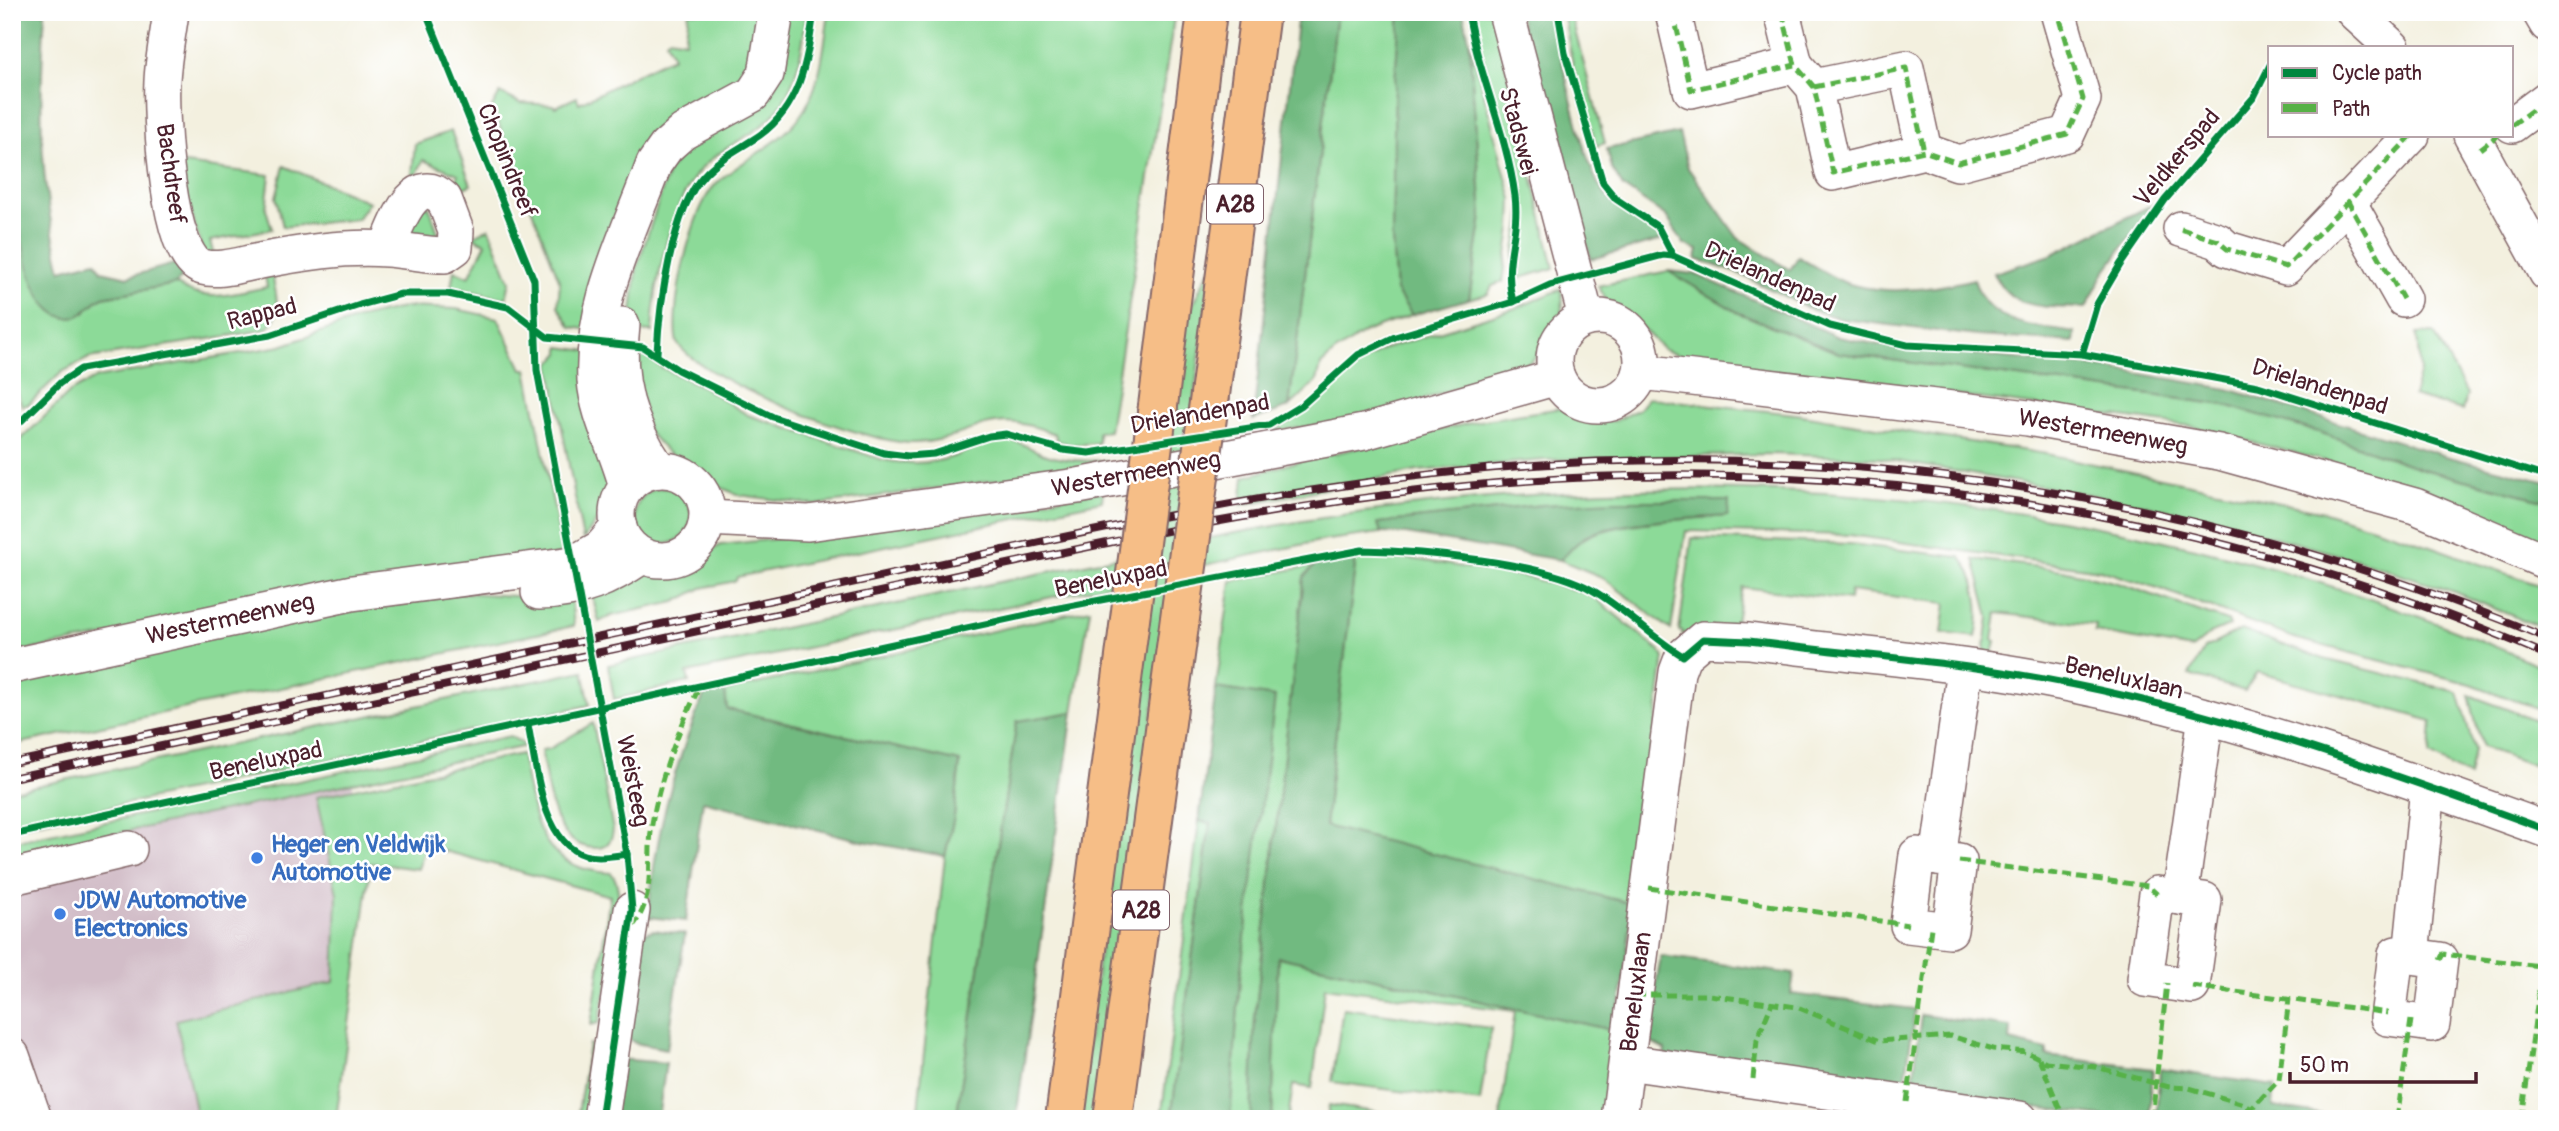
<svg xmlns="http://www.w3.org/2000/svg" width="2559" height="1131" font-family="Pangolin,sans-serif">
  <rect width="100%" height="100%" fill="#fff"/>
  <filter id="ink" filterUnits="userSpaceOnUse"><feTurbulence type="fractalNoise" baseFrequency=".0143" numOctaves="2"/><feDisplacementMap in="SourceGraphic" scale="14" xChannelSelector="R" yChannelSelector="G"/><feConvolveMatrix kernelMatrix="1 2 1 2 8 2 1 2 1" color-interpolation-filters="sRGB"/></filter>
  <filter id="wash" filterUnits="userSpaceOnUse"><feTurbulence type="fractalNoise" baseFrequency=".00686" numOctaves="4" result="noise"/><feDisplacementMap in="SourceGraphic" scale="28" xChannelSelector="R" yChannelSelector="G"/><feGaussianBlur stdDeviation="1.57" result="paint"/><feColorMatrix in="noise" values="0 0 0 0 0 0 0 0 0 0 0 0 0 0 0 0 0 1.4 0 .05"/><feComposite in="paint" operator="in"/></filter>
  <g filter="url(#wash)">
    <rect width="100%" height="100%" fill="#f3f0df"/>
    <polygon fill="#d2bdc8" points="353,776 353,905 327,1119 12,1119 12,848"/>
    <g fill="#8cda98" stroke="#6b7c62" stroke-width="2">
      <path d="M689,12h74l-6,39 -12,30 -50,31 -104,218 -20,-3 -13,-21 2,-24 -68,-175 8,-14 20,10 33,2 2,2 22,-10 2,6c32,-15 60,-31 94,-46l-7,-16 3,-3 16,3z"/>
      <path d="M790,12h17c-6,45 -11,90 -51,118 -19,13 -41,23 -56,40 -30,35 -46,117 -48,162l-22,-1 7,-64 32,-97 15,-19 25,-16z"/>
      <path d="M829,12h346l-66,419 -11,1v11l-26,2 -15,-4 -2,-7c-74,-30 -77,6 -140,9 -48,1 -210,-60 -238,-100 -8,-33 14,-134 38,-158 25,-25 60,-37 83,-66 23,-29 26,-72 31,-107z"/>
      <polygon points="1337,12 1400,12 1395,82 1392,238 1396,291 1412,315 1367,331 1334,353 1321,365 1317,381 1289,407"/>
      <path d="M1472,12h21l61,256 -40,12c-6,-21 11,-58 7,-85 -10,-62 -39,-121 -49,-183z"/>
      <polygon points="1563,12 1570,12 1605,143 1596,146 1574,71"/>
      <polygon points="1469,39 1512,199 1511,229 1503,282 1492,286 1488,294 1469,299 1482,216"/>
      <polygon points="451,131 471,185 453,192 458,174 423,160 416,176 412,174 415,144"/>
      <polygon points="177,163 270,175 266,209 272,229 210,241 214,256 204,257"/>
      <polygon points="284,166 369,202 357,219 283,227 276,197"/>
      <polygon points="429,206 440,239 406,237 419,208"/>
      <path d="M12,208l3,12 70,93 9,-12 9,-4 73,-13c29,21 60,9 91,3l-3,-17 7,-1c3,20 15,48 -6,61l-176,28 -27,14 -33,32 -7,2 -10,-29z"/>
      <polygon points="489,228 510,281 506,299 451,287 454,270 469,277 486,243 472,237"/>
      <path d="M1211,267l-36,278c465,-98 935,-73 1372,124v43l-76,-28 -174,-45 -145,-53 -52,-16 -251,-35 -163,-4 -15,99 -69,-53 -42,-17c8,-8 15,-17 25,-22 30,-17 107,-19 142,-22l2,-15 -187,4 -164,18 3,10 -61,8 -149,31 -71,547h-22l70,-542 -461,96 2,9 -75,17 -6,-34 543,-115 28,-219z"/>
      <polygon points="1668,271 1739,313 1839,353 2225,405 2322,433 2419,468 2547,501 2547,553 2352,468 2190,426 1769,371 1683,357 1664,350 1633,319 1609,304 1598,286"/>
      <path d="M1561,289c7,26 -10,57 -31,73l-159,56 -101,14 29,-16 52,-47 33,-20 135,-42z"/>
      <polygon points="407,307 456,309 498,318 522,369 527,369 563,554 12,653 12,448 70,392 96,378 281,346 363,317"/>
      <polygon points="2434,333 2467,394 2462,410 2413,396 2420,371 2417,334"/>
      <polygon points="560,347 589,351 613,483 609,497 604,497 598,519 583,540 550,364 560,353"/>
      <path d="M632,352l11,2 19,14 39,18 47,29 135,45c23,4 46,5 69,-3 18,-5 32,-16 51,-17 16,0 26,8 40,14 21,7 41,8 63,6v5l-291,40 -76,-10 -22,-9 -50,-34 -19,-20z"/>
      <polygon points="1648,398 1795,414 2046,454 2324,512 2405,537 2547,588 2547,630 2454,592 2369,563 2219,522 2133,502 1879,458 1773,454 1545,460 1418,471 1241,505 1244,477 1299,461 1484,420 1561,408 1586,421 1615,421 1639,409"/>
      <circle cx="663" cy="516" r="28"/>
      <polygon points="1103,491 1102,501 737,577 736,581 702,588 675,602 611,616 599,622 591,591 644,572 675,570 721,545 837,532"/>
      <path d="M1692,538l158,6 110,13c18,19 22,56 16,80l-34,-4 4,-30 -96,-12 -1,9 -107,-13 -7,40 -53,8 1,-3 -4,-1z"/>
      <polygon points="1356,557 1412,559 1526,577 1590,594 1661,652 1664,657 1633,904 1325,827"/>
      <polygon points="1974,559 2063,570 2118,583 2227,621 2229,626 2210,634 2192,649 2095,632 2096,625 1997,613 1993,640 1996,641 1993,655 1984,655 1989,617"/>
      <polygon points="1315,565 1304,577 1255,1017 1251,1119 1230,1119 1240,978 1274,697 1216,688 1231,581"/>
      <polygon points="455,592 527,597 571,596 574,626 12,745 12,679 363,603"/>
      <polygon points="1090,609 1073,712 1017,722 956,1119 917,1119 945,856 954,816 960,762 727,709 725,691"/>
      <polygon points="2241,630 2324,659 2458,692 2474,749 2469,777 2430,755 2432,721 2257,672 2245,691 2189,675 2205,648"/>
      <polygon points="583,671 590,705 12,828 12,791"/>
      <polygon points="2469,695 2547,724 2547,770 2482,747"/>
      <path d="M593,723l20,107c-1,10 -6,18 -17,18 -46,0 -48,-63 -55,-98l8,-1z"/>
      <polygon points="510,736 526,746 12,856 12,842"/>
      <path d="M521,754c13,61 14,115 90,119 21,21 -6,118 -12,150l-8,2 19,-129 -184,-50 -8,23 -47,-6 -35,256h-139l-21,-99 158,-38 3,-88 -21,-97z"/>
      <polygon points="1199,821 1210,822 1171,1119 1161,1119"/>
      <polygon points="1278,957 1617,1031 1605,1119 1500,1119 1515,1011 1325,987 1312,1088 1293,1085 1288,1119 1272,1119"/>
      <polygon points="1343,1008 1491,1028 1480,1102 1332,1082"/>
      <polygon points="589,1044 604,1053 593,1119 577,1119"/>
      <polygon points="1329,1105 1422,1119 1327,1119"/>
    </g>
    <g fill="#71ba80" stroke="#5e6c56" stroke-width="2">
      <path d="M12,12h33c-6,93 -7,167 16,258l35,-9 6,10 26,6 49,-14 9,8 -10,13 -73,13c-13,6 -19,22 -35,21 -68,-8 -56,-251 -56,-306z"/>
      <polygon points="1298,12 1337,12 1289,407 1253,420"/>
      <polygon points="1400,12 1463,12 1469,39 1482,216 1469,299 1412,315 1396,291 1392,238 1395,82"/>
      <path d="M1518,12h35c6,37 30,155 51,181 15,21 45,24 58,47l-71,19z"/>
      <path d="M1679,133l9,35 50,70 52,32 8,-13c15,8 32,20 48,26 40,13 89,6 128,-4 12,47 61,47 101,54l-1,9 -97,-6 -135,-17 -30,-9 -72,-36 -44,-15 2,-9 -14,-6 -18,-28 -43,-29 -11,-18 -5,-20z"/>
      <path d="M2154,204l-50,69 -18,35c-37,-2 -75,5 -92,-35l57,-18z"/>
      <polygon points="1668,271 1695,274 1838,337 1880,345 2107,368 2228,389 2442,455 2547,482 2547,501 2419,468 2322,433 2225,405 1839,353 1739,313"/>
      <path d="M1612,501h117l-1,15c-36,3 -113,5 -143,21 -9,6 -17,15 -25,23l-154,-26 -25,-1 -3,-10 164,-18z"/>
      <polygon points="1356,557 1325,826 1633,904 1617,1031 1278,957 1272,1119 1251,1119 1255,1017 1304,577 1315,565"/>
      <polygon points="1216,688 1275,697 1240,978 1230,1119 1171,1119 1210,823 1199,821"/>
      <path d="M725,691l2,18 233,53 -6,55 -9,39 -83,-15 -159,-40 -17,120 -38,-4c8,-86 23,-143 56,-222z"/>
      <polygon points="1073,712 1016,1119 956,1119 1017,721"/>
      <polygon points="653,930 685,934 667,1049 635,1043 621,1033 636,936"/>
      <polygon points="1661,956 1794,974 1791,994 1915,1009 1904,1089 1664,1058 1665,1050 1650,1042 1648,1034"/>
      <polygon points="1921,1015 2011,1027 2010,1041 2047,1050 2047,1056 2153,1069 2149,1119 2124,1119 1912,1091"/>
      <polygon points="618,1059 666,1063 658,1119 609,1119"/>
      <polygon points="2160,1069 2275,1086 2273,1107 2353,1119 2156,1119"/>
    </g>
  </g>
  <g filter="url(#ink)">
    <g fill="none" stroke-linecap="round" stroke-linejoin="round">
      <defs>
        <g id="minor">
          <path d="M171,12c-3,23 -8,46 -9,69 -2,32 5,176 40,186 18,5 40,-3 58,-6 41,-8 84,-15 127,-12 19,1 38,6 58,6l10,-7 1,-17 -12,-32c-31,-29 -48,29 -58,50"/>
          <polyline points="1506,12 1586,317"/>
          <polyline points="1673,12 1691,90 1795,65"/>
          <polyline points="1782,12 1795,65 1814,87 1833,173 1924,151 1958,163 2067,134 2083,99 2058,12"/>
          <polyline points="2354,12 2392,47"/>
          <polyline points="2540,12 2547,24"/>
          <polyline points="1814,87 1906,68 1924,151"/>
          <polyline points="2512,125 2547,99"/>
          <polyline points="2471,135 2547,273"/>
          <polyline points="2347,200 2403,299"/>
          <polyline points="2181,229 2218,241 2227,249 2286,267 2412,135"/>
          <circle cx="1598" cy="361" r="44"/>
          <path d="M622,325c-7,55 6,100 37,145"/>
          <polyline points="1642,372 2028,418 2219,452 2415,506 2547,562"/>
          <circle cx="662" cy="515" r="45"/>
          <path d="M627,487c-9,-36 -29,-70 -32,-107 -4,-76 34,-147 59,-216l12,-17 17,-15 70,-38 13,-20 10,-62"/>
          <polyline points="707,518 808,523 1078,486 1364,432 1557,377"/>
          <path d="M539,592c42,-1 69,-13 103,-36"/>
          <polyline points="12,666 352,593 573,564 601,548 619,527"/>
          <polygon points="1917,855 1959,861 1950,930 1908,925"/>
          <polyline points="1938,858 1965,669"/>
          <polyline points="12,877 129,849"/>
          <polygon points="2157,894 2204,900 2192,986 2145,979"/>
          <polyline points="2180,897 2206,716"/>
          <polygon points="2396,954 2440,960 2432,1024 2388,1018"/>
          <polyline points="2411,956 2428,788"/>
          <polyline points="12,1056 34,1119"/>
          <polyline points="1627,1062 2020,1119"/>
          <polyline points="601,1119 632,910"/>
          <path d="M1619,1119l58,-447 6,-16 20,-17 46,2c98,13 198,20 295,38 172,31 339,91 503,151"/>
        </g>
        <g id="highway">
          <polyline points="1210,395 1260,12"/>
          <polyline points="1158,406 1207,12"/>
          <polyline points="1065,1119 1118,710"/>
          <polyline points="1113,1119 1169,700"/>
        </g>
      </defs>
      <use href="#minor" stroke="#85686a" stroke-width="38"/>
      <use href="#highway" stroke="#85686a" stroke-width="42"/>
      <use href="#minor" stroke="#fff" stroke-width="35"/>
      <use href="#highway" stroke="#f6be87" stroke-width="38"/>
      <defs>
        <g id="rail">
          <path d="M12,763c267,-57 535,-114 802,-172 211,-45 424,-97 639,-119 379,-40 742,20 1094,166"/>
          <path d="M12,778c267,-57 535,-114 802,-172 216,-46 432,-99 652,-120 369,-37 740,22 1081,169"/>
        </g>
      </defs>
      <use href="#rail" stroke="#4a1f2b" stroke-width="8"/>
      <use href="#rail" stroke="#fff" stroke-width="5" stroke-dasharray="16" stroke-linecap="butt"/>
      <defs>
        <g id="highway-bridge">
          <polyline points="1169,700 1210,395"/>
          <polyline points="1118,710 1158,406"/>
        </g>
      </defs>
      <use href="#highway-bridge" stroke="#85686a" stroke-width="42" stroke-linecap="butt"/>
      <use href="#highway-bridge" stroke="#f6be87" stroke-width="38"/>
      <g stroke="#57b146" stroke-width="5" stroke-dasharray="10 5" stroke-linecap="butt">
        <polyline points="1673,12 1691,90 1795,65"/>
        <polyline points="1782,12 1795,65 1814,87 1833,173 1924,151 1958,163 2067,134 2083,99 2058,12"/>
        <polyline points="2540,12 2547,24"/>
        <polyline points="1814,87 1906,68 1924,151"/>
        <polyline points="2512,125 2547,99"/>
        <polyline points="2480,149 2498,135"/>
        <polyline points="2347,200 2403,299"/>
        <polyline points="2181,229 2218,241 2227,249 2286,267 2412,135"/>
        <polyline points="1959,861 2148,886 2157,894"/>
        <polyline points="1649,888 1908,925"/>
        <path d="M632,927c25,-30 14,-66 20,-103 8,-47 26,-93 47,-136"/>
        <polyline points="2440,960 2443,954 2547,967"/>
        <polyline points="2192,986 2388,1013"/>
        <polyline points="1635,995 1709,995 1797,1007 1879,1041 1951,1036 1993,1049 2027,1052 2046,1062 2096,1067 2169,1087 2189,1088 2244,1104 2266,1119"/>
        <polyline points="2039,1058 2064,1119"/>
        <polyline points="1753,1079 1757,1040 1772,1003"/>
        <polyline points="1907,1102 1931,928"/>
        <polyline points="2252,1114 2252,1108 2279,1080 2289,999"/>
        <polyline points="2152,1119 2167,983"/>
        <polyline points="2397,1119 2411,1020"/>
        <polyline points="2522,1119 2542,967"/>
      </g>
      <defs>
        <g id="cycleway">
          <polyline points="426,12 534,280 537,370 627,854 632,910 601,1119"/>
          <path d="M1468,12c10,62 39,122 47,184 5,41 -13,64 -2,106"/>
          <polyline points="1558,12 1565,53 1603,183 1616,199 1658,227 1673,256"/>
          <path d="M657,353c2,-46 15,-144 47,-178 15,-17 37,-27 56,-40 42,-30 47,-76 54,-123"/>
          <polyline points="2082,354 2097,304 2120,265 2165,200 2254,97 2270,65"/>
          <polyline points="12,430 60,383 81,369 270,335 360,305 401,294 448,294 508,307 547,337 643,347 678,370 773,417 884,453 908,456 934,454 989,436 1006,434 1063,450 1089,453 1269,425 1302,405 1358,355 1395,337 1513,302 1550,285 1663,255 1673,256 1830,326 1907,345 2082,354 2258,386 2547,477"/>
          <path d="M528,725c8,38 13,116 56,130 13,4 29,1 43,-1"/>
          <path d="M12,835l1047,-227 303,-58c58,1 182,12 230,40 32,18 59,47 91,66l20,-17 46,2c98,13 198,20 295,38 172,31 339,91 503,151"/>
        </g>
      </defs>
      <use href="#cycleway" stroke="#fff" stroke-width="11"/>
      <use href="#cycleway" stroke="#00873e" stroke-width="7"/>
    </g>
  </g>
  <g fill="#3f7fe0" stroke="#fff" stroke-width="2.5">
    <circle cx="257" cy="858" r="7"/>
    <circle cx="60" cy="914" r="7"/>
  </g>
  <g text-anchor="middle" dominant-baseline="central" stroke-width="5" stroke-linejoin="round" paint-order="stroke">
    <g fill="#fff" stroke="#80626b" stroke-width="2">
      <rect x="1207" y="184.5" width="56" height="39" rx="5"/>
      <rect x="1113" y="890.5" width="56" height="39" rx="5"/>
    </g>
    <g font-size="23" font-weight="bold" fill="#4a1f2b">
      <text x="1235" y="204">A28</text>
      <text x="1141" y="910">A28</text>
    </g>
    <g font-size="24" fill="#4a1f2b" stroke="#fff">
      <text transform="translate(1518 131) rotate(75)">Stadswei</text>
      <text transform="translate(2177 158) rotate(-50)">Veldkerspad</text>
      <text transform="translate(507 161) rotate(68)">Chopindreef</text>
      <text transform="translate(171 174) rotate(82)">Bachdreef</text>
      <text transform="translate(1770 277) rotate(24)">Drielandenpad</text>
      <text transform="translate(262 314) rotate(-14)">Rappad</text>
      <text transform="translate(2320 387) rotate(17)">Drielandenpad</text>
      <text transform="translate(1200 414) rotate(-10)">Drielandenpad</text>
      <text transform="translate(2103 432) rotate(10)">Westermeenweg</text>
      <text transform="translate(1136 474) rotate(-10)">Westermeenweg</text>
      <text transform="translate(1111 579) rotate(-11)">Beneluxpad</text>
      <text transform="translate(230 619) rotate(-12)">Westermeenweg</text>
      <text transform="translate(2124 678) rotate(13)">Beneluxlaan</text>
      <text transform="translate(266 761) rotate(-12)">Beneluxpad</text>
      <text transform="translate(633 781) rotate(79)">Weisteeg</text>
      <text transform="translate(1636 992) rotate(-83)">Beneluxlaan</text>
    </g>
    <g font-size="24" font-weight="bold" fill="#366cbe" stroke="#fff" text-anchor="start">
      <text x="271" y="844">Heger en Veldwijk<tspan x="271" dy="28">Automotive</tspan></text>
      <text x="74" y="900">JDW Automotive<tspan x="74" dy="28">Electronics</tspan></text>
    </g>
  </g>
  <rect width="2559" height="1131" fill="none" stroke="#fff" stroke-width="42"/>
  <rect x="2268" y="46" width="245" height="91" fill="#ffffff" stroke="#b7a5aa" stroke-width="2"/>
  <rect x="2282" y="68" width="35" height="10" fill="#00873e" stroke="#b7a5aa" stroke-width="2"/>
  <text x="2332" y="80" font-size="21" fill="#4a1f2b">Cycle path</text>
  <rect x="2282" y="103" width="35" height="10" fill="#57b146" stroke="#b7a5aa" stroke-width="2"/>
  <text x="2332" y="116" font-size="21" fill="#4a1f2b">Path</text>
  <path d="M2290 1072v10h186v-10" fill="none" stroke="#4a1f2b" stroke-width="3.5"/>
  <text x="2300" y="1072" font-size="21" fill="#4a1f2b" stroke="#ffffff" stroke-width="5" paint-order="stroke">50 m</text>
</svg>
